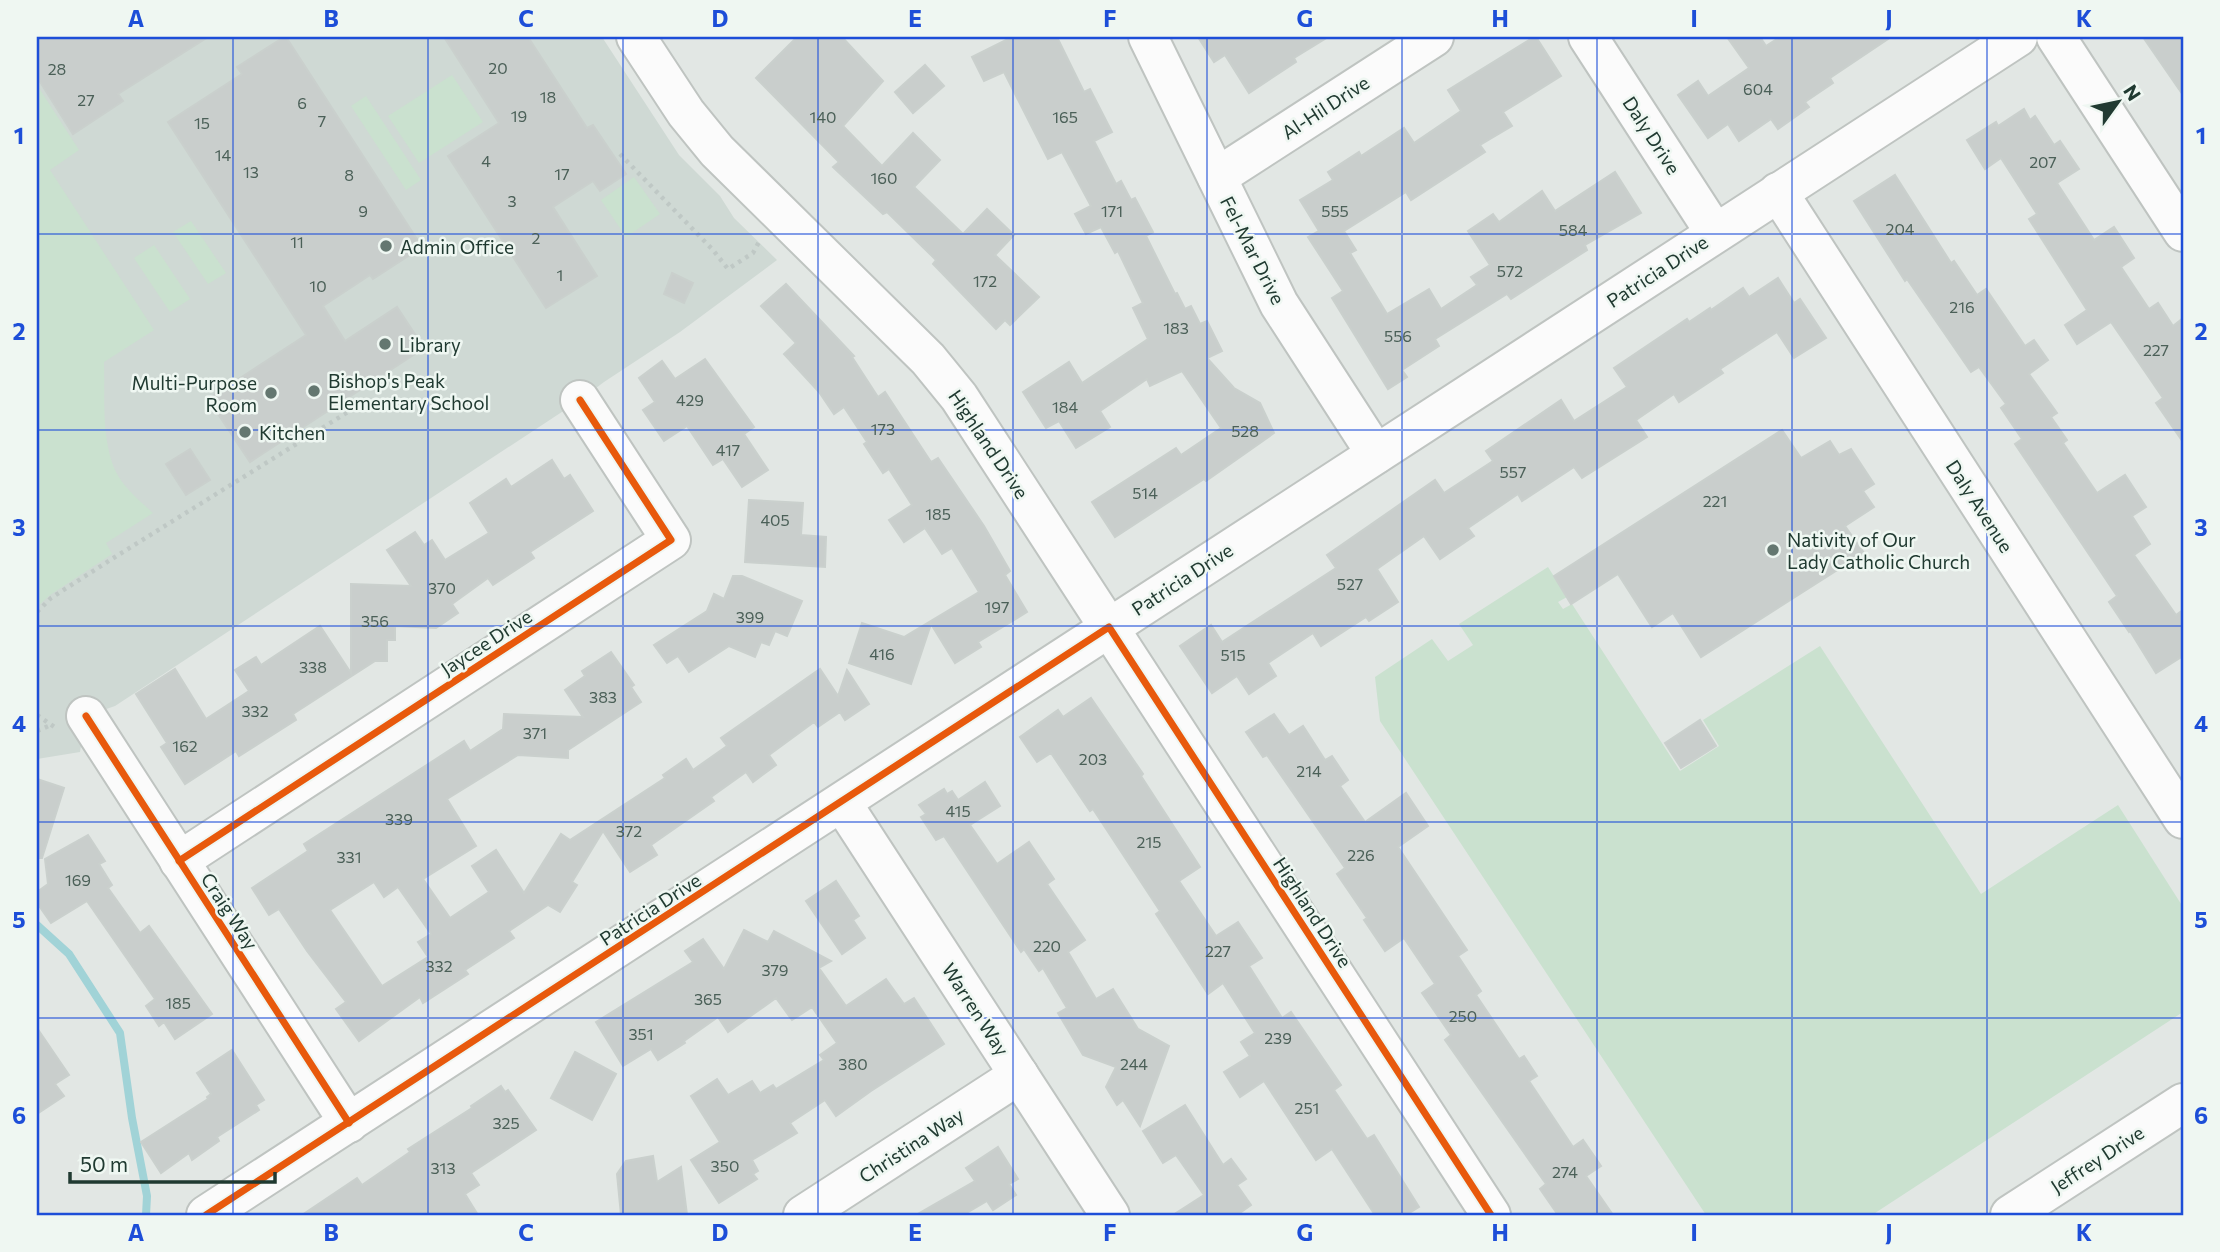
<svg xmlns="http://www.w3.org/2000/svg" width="2220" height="1252" font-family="Commissioner,sans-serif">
  <rect width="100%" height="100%" fill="#e2e7e4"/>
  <polygon fill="#cfd9d4" points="37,37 602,37 679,155 720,196 734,218 777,260 680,332 604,382 580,400 115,706 86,716 80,752 37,759"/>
  <g fill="#cae1cf">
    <polygon points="452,75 483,122 419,163 388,116"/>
    <path d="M37,85l42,65 -29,20 104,160 -50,32c1,35 -3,78 12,110 8,16 24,29 37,41l-47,30 6,11 -62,41 -13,12z"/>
    <polygon points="366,96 421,180 406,190 351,106"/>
    <polygon points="634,177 660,214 626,237 601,200"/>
    <polygon points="191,221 226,273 208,284 173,232"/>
    <polygon points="154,245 190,299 170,312 134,258"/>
    <polygon points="1548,567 1567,597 1558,602 1563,609 1572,604 1680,771 1719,746 1703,720 1820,646 1981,894 2118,805 2183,907 2183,1012 1872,1215 1706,1215 1380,721 1375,677 1432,639 1448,661 1473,645 1459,624"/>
  </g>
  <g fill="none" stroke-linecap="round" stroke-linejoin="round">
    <polyline stroke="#a1d3d7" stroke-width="8" points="37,925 69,954 120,1033 132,1118 147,1196 146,1215"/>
  </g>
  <g fill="#c9cecc" stroke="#cad0cd" stroke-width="2" fill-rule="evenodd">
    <polygon points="37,37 208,37 118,94 123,101 73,134 37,77"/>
    <polygon points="284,37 286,37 422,247 373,279 370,275 323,306 345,341 397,307 424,348 250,462 208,399 306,335 168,122 242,74 237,67"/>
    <polygon points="444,37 528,37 587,128 593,125 626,174 600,191 593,181 553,207 597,276 546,308 448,156 499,123"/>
    <polygon points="797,37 842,37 883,81 843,126 882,166 913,133 940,160 914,187 963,234 987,209 1014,235 995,255 1039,297 1010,325 1005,320 996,329 933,264 936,260 887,212 883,214 833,167 839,162 756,78"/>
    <polygon points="1012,37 1057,37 1084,92 1090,89 1112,132 1094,141 1116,184 1121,181 1131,200 1135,198 1153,232 1146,236 1175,294 1177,293 1185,309 1191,306 1200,324 1207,321 1222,351 1207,358 1234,388 1260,403 1274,433 1206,481 1204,479 1115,537 1092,502 1176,448 1181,455 1221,428 1182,371 1150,386 1147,379 1100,411 1110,427 1076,448 1059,421 1046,428 1023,392 1069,362 1082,383 1148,339 1133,308 1143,303 1118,251 1115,253 1101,227 1086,234 1075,214 1091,206 1062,152 1048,159 1004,72 984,81 972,57"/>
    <polygon points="1198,37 1328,37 1294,58 1296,62 1249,93 1225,55 1214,62"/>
    <polygon points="1534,37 1536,37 1561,76 1503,112 1512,126 1480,145 1485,152 1411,200 1406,192 1344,231 1356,250 1350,253 1387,314 1429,289 1441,309 1477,285 1471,277 1490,265 1468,231 1493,214 1499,222 1542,191 1555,211 1615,172 1641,213 1585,245 1587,250 1511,299 1507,294 1435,339 1439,346 1402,370 1407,377 1388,389 1332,298 1343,291 1308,237 1319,231 1300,200 1333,180 1328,172 1359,152 1361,156 1404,128 1414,143 1461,111 1448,90"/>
    <polygon points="1727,37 1760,37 1766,46 1780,37 1891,37 1830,78 1833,83 1805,102 1809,107 1778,129 1771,119 1739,141 1728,124 1708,138 1678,95 1698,81 1708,96 1749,68"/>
    <polygon points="2143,37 2183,37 2183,95"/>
    <polygon points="925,65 944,86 913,113 895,92"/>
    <polygon points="2024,109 2030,120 2035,116 2054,145 2060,141 2079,169 2057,183 2094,240 2114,227 2134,258 2121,267 2149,309 2158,303 2173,326 2183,318 2183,442 2156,403 2163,398 2111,322 2077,344 2065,325 2087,310 2029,219 2037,214 2001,158 1985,169 1967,140 1996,122 1998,126"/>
    <polygon points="1895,175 1951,263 1954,261 1977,295 1986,289 2025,346 2034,340 2048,360 2029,374 2057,413 2051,417 2067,440 2063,443 2097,493 2125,475 2146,507 2132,516 2150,544 2134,555 2176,615 2183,610 2183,656 2156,673 2130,631 2129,632 2109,602 2117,596 2015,444 2022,439 2001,408 2006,404 1979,367 1971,372 1907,279 1905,281 1854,201"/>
    <polygon points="672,273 693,283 684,303 664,294"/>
    <polygon points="1778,278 1794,303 1800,299 1826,338 1794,358 1777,332 1720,369 1723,373 1679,402 1674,394 1636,420 1647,437 1582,478 1574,467 1522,501 1518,494 1468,528 1474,536 1440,559 1424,536 1377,569 1398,602 1369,621 1366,617 1321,646 1313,633 1268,663 1276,676 1249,694 1237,676 1212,693 1180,646 1211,625 1222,642 1336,568 1327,555 1435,480 1444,493 1493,461 1486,451 1561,400 1574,421 1627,387 1614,368 1687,319 1689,322 1710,308 1711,310 1743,288 1749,297"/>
    <polygon points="786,284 854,356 852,357 878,397 885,392 931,462 938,458 984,526 1010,571 1005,575 1027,612 978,642 981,647 955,663 931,624 911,684 849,663 862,623 904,637 979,592 952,548 942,554 925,528 904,542 889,520 912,505 889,469 883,473 864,444 867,442 844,407 834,414 819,392 784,354 796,343 761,306"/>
    <polygon points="705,359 754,427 744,434 768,470 742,487 723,459 713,465 687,426 664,441 643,410 655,402 639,378 662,361 675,379"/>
    <polygon points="1782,430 1801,458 1830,441 1839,455 1851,449 1874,484 1863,491 1874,507 1845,526 1864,553 1701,657 1673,613 1652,627 1618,574 1571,604 1554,576"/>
    <polygon points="190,449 210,480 186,495 166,464"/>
    <polygon points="552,460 564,479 570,475 593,511 530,552 534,558 525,564 493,585 488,578 452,604 458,613 436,628 395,626 395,640 387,640 387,661 375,661 293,714 296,720 239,756 236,751 185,784 161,747 167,743 136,694 175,669 206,719 249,691 235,670 256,657 261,665 320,626 351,673 351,584 411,586 387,550 415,532 424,545 432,540 445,560 489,533 470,503 506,479 511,487"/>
    <polygon points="749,500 803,503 801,535 826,537 825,567 745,562"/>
    <polygon points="733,576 742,576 802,601 787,636 775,631 769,645 761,642 755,657 729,646 689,672 678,656 667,663 654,645 707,611 714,594 724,599"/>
    <path d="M611,652l23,33 -3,2 10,15 -73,48v8l-50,-3 -71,44 29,47 -53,33 27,39 39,-26 -17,-26 24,-16 28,43 37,-59 9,6 95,-62 -2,-3 23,-16 7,11 34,-24 -6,-8 99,-69 18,27 9,-26 22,34 -24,16 -5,-8 -22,15 -4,-5 -45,33 7,10 -23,17 -7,-10 -35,25 3,4 -63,44 6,10 -27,17 -27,-41 -31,51 5,3 -17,27 -12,-7 -39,26 5,7 -49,32 3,4 -45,29 -3,-6 -61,44 -23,-32 10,-7 -39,-51 -28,-42 -10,6 -17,-27 56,-37 -4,-7 160,-103 6,10 33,-22 1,-15 79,3 -18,-27 20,-14 -3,-5zM374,882l10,15 14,-10 33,47 -13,8 10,15 -46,29 -52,-76z"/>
    <polygon points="1091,698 1143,774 1141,776 1200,867 1179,881 1216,936 1238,922 1262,958 1249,966 1282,1018 1291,1012 1341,1085 1334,1090 1367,1139 1374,1135 1419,1207 1406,1215 1375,1215 1332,1149 1316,1160 1264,1081 1240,1097 1224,1072 1250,1056 1241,1042 1255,1033 1223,983 1208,994 1156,914 1160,911 1093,809 1090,811 1051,753 1037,762 1020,737 1058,710 1063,717"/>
    <polygon points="1274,714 1289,735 1303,726 1325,760 1332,756 1348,780 1340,786 1365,822 1406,793 1428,826 1398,847 1467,950 1458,956 1481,991 1476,995 1519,1059 1524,1056 1537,1076 1529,1081 1573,1147 1583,1140 1601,1166 1586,1176 1613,1215 1558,1215 1540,1189 1546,1184 1445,1040 1451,1035 1422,993 1435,984 1404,938 1385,951 1364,920 1367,918 1337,874 1345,868 1267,755 1263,757 1246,732"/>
    <polygon points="1700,720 1716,746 1681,768 1665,743"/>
    <polygon points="37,779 64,788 42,858 37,858"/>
    <polygon points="985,782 1000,806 970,825 997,864 1029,842 1054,879 1047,884 1085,940 1068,952 1096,999 1113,989 1138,1029 1169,1046 1140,1126 1123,1100 1117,1105 1106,1087 1116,1067 1083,1055 1058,1013 1067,1008 1043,968 1039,971 1024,949 1021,952 944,836 936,840 921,817 926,814 919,805 944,789 947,794 952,791 958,800"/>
    <polygon points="88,835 105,861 99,864 112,885 108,888 140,933 149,926 212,1014 175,1039 164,1022 159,1026 146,1006 155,999 87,901 51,923 37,903 37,892 48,884 45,859"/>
    <polygon points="836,881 859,916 853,920 865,938 842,954 806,901"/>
    <polygon points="744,930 768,942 774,931 831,961 819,968 846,1006 886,979 904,1004 914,998 944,1044 871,1091 836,1116 825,1100 790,1123 797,1133 752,1160 758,1171 753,1174 757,1179 719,1203 691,1160 720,1142 691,1096 717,1079 728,1095 752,1081 760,1093 773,1085 776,1089 824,1060 820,1055 837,1043 812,1007 792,1020 776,998 728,1032 718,1017 684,1041 685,1043 658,1060 651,1049 623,1066 596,1022 693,962 685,951 703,939 724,969"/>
    <polygon points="37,1028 69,1075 55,1084 64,1096 37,1114"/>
    <polygon points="232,1050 264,1100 256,1105 259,1110 217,1137 219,1141 192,1160 189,1153 161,1173 141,1142 208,1099 207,1097 211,1094 197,1073"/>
    <polygon points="575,1052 616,1074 592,1120 551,1098"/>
    <polygon points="501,1086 505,1092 508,1090 536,1130 471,1173 479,1185 465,1194 478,1215 302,1215 357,1178 362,1185 410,1152 408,1149 472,1108 471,1106"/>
    <polygon points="1185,1105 1223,1165 1231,1159 1246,1179 1237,1185 1251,1205 1237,1215 1173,1215 1204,1195 1176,1155 1163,1163 1143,1131"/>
    <polygon points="998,1147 1018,1179 1009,1184 1016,1195 993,1210 987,1201 963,1215 916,1215 975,1181 966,1168"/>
    <polygon points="653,1156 657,1182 681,1167 687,1215 621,1215 617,1174 626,1161"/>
  </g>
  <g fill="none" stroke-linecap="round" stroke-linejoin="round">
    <defs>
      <g id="minor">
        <polyline points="636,37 686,113 717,151 928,359 959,397 1491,1215"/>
        <polyline points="1148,37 1279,304 1376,454"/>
        <polyline points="1588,37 1715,233"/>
        <polyline points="2056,37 2183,232"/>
        <polyline points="1217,177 1434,37"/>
        <polyline points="1778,192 2183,819"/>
        <polyline points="86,716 349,1123"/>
        <polyline points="842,803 1110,1215"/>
        <polyline points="179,861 671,540 580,400"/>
        <polyline points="206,1215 2018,37"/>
        <polyline points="803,1215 1019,1075"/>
        <polyline points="2010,1215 2183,1103"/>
      </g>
    </defs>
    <use href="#minor" stroke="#bfc4c1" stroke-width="42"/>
    <g stroke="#bfc8c5" stroke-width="4.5" stroke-dasharray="3.5 5" stroke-linecap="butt">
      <polyline points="620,154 713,250 728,269 753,253 760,240"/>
      <polyline points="37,612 51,598 115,557 351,410"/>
      <polyline points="37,715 56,728"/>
      <polyline points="37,731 51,725"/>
    </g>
    <use href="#minor" stroke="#fbfbfb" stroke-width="38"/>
    <defs>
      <g id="cycleway">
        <polyline points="86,716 349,1123"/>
        <polyline points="179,861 671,540 580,400"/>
        <polyline points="206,1215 1109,627 1491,1215"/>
      </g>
    </defs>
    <use href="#cycleway" stroke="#eff7f2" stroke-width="11"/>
    <use href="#cycleway" stroke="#e8590c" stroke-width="7"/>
  </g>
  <path fill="none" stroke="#1d4ed8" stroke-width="2" stroke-opacity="0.55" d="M233,37v1178M428,37v1178M623,37v1178M818,37v1178M1013,37v1178M1207,37v1178M1402,37v1178M1597,37v1178M1792,37v1178M1987,37v1178M37,234h2146M37,430h2146M37,626h2146M37,822h2146M37,1018h2146"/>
  <g fill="#647770" stroke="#eff7f2" stroke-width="2.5">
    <circle cx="386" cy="246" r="7"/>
    <circle cx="385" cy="344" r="7"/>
    <circle cx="314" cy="391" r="7"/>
    <circle cx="271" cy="393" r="7"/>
    <circle cx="245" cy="432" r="7"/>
    <circle cx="1773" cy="550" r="7"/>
  </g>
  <g text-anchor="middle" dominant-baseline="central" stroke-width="5" stroke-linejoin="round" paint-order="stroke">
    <g font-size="16" fill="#4b6058">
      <text x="498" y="67">20</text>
      <text x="57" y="68">28</text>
      <text x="1758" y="88">604</text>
      <text x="548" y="96">18</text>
      <text x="86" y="99">27</text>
      <text x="302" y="102">6</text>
      <text x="519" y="115">19</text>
      <text x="823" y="116">140</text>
      <text x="1065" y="116">165</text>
      <text x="322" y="120">7</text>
      <text x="202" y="122">15</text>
      <text x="223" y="154">14</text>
      <text x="486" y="160">4</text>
      <text x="2043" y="161">207</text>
      <text x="251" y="171">13</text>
      <text x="562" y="173">17</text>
      <text x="349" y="174">8</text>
      <text x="884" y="177">160</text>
      <text x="512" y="200">3</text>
      <text x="363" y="210">9</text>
      <text x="1112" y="210">171</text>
      <text x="1335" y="210">555</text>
      <text x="1900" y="228">204</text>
      <text x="1573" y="229">584</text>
      <text x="536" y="237">2</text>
      <text x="297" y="241">11</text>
      <text x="1510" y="270">572</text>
      <text x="560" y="274">1</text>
      <text x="985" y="280">172</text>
      <text x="318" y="285">10</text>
      <text x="1962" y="306">216</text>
      <text x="1176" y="327">183</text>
      <text x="1398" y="335">556</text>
      <text x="2156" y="349">227</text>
      <text x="690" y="399">429</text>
      <text x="1065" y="406">184</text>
      <text x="883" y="428">173</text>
      <text x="1245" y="430">528</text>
      <text x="728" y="449">417</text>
      <text x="1513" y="471">557</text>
      <text x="1145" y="492">514</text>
      <text x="1715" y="500">221</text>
      <text x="938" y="513">185</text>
      <text x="775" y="519">405</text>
      <text x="1350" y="583">527</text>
      <text x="442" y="587">370</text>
      <text x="997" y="606">197</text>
      <text x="750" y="616">399</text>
      <text x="375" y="620">356</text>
      <text x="882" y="653">416</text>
      <text x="1233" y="654">515</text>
      <text x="313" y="666">338</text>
      <text x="603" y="696">383</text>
      <text x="255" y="710">332</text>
      <text x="535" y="732">371</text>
      <text x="185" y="745">162</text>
      <text x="1093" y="758">203</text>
      <text x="1309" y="770">214</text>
      <text x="958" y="810">415</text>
      <text x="399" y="818">339</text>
      <text x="629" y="830">372</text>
      <text x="1149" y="841">215</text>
      <text x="1361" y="854">226</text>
      <text x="349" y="856">331</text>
      <text x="78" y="879">169</text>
      <text x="1047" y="945">220</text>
      <text x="1218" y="950">227</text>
      <text x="439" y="965">332</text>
      <text x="775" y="969">379</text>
      <text x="708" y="998">365</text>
      <text x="178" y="1002">185</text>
      <text x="1463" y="1015">250</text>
      <text x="641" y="1033">351</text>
      <text x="1278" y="1037">239</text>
      <text x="853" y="1063">380</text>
      <text x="1134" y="1063">244</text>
      <text x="1307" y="1107">251</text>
      <text x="506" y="1122">325</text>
      <text x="725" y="1165">350</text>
      <text x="443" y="1167">313</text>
      <text x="1565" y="1171">274</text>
    </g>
    <g font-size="19" fill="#203a31" stroke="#eff7f2">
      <text transform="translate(1325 107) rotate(-33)">Al-Hil Drive</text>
      <text transform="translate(1652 135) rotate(57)">Daly Drive</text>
      <text transform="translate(1253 250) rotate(63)">Fel-Mar Drive</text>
      <text transform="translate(1657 271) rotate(-33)">Patricia Drive</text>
      <text transform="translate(989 444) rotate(56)">Highland Drive</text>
      <text transform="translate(1980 506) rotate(57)">Daly Avenue</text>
      <text transform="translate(1182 579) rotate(-33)">Patricia Drive</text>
      <text transform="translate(486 642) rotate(-33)">Jaycee Drive</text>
      <text transform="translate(650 909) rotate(-33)">Patricia Drive</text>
      <text transform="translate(230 911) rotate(57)">Craig Way</text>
      <text transform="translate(1313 912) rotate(57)">Highland Drive</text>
      <text transform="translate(976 1009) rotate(57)">Warren Way</text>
      <text transform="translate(911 1145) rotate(-33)">Christina Way</text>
      <text transform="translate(2097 1159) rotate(-33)">Jeffrey Drive</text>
    </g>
    <g font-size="19" fill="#203a31" stroke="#eff7f2" text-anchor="start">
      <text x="400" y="246">Admin Office</text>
      <text x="399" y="344">Library</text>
      <text x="328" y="380">Bishop's Peak<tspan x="328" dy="22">Elementary School</tspan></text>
      <text x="257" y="382" text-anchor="end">Multi-Purpose<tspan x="257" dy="22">Room</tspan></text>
      <text x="259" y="432">Kitchen</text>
      <text x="1787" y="539">Nativity of Our<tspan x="1787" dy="22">Lady Catholic Church</tspan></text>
    </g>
  </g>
  <rect width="2220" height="1252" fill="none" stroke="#eff7f2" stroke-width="77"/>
  <g transform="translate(2118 102) rotate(57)" stroke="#eff7f2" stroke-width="5" paint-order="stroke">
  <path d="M0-5L12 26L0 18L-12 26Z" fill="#203a31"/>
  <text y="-10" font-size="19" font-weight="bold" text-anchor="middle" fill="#203a31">N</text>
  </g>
  <path d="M70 1172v10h205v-10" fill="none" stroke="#203a31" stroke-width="3.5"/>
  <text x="80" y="1172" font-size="21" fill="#203a31" stroke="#eff7f2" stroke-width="5" paint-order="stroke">50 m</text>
  <rect x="38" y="38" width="2144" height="1176" fill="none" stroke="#1d4ed8" stroke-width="2.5"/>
  <g font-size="23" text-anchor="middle" font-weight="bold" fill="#1d4ed8">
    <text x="136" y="27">A</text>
    <text x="331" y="27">B</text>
    <text x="526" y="27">C</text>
    <text x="720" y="27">D</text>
    <text x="915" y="27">E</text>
    <text x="1110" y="27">F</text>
    <text x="1305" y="27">G</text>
    <text x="1500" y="27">H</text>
    <text x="1694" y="27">I</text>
    <text x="1889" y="27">J</text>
    <text x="2084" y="27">K</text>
    <text x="19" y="144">1</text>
    <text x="2201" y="144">1</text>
    <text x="19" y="340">2</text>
    <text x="2201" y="340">2</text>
    <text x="19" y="536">3</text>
    <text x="2201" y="536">3</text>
    <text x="19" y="732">4</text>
    <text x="2201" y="732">4</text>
    <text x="19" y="928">5</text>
    <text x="2201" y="928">5</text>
    <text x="19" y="1124">6</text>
    <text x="2201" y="1124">6</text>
    <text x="136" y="1241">A</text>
    <text x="331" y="1241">B</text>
    <text x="526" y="1241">C</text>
    <text x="720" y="1241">D</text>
    <text x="915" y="1241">E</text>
    <text x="1110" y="1241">F</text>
    <text x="1305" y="1241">G</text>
    <text x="1500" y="1241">H</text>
    <text x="1694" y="1241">I</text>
    <text x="1889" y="1241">J</text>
    <text x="2084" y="1241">K</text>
  </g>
</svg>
